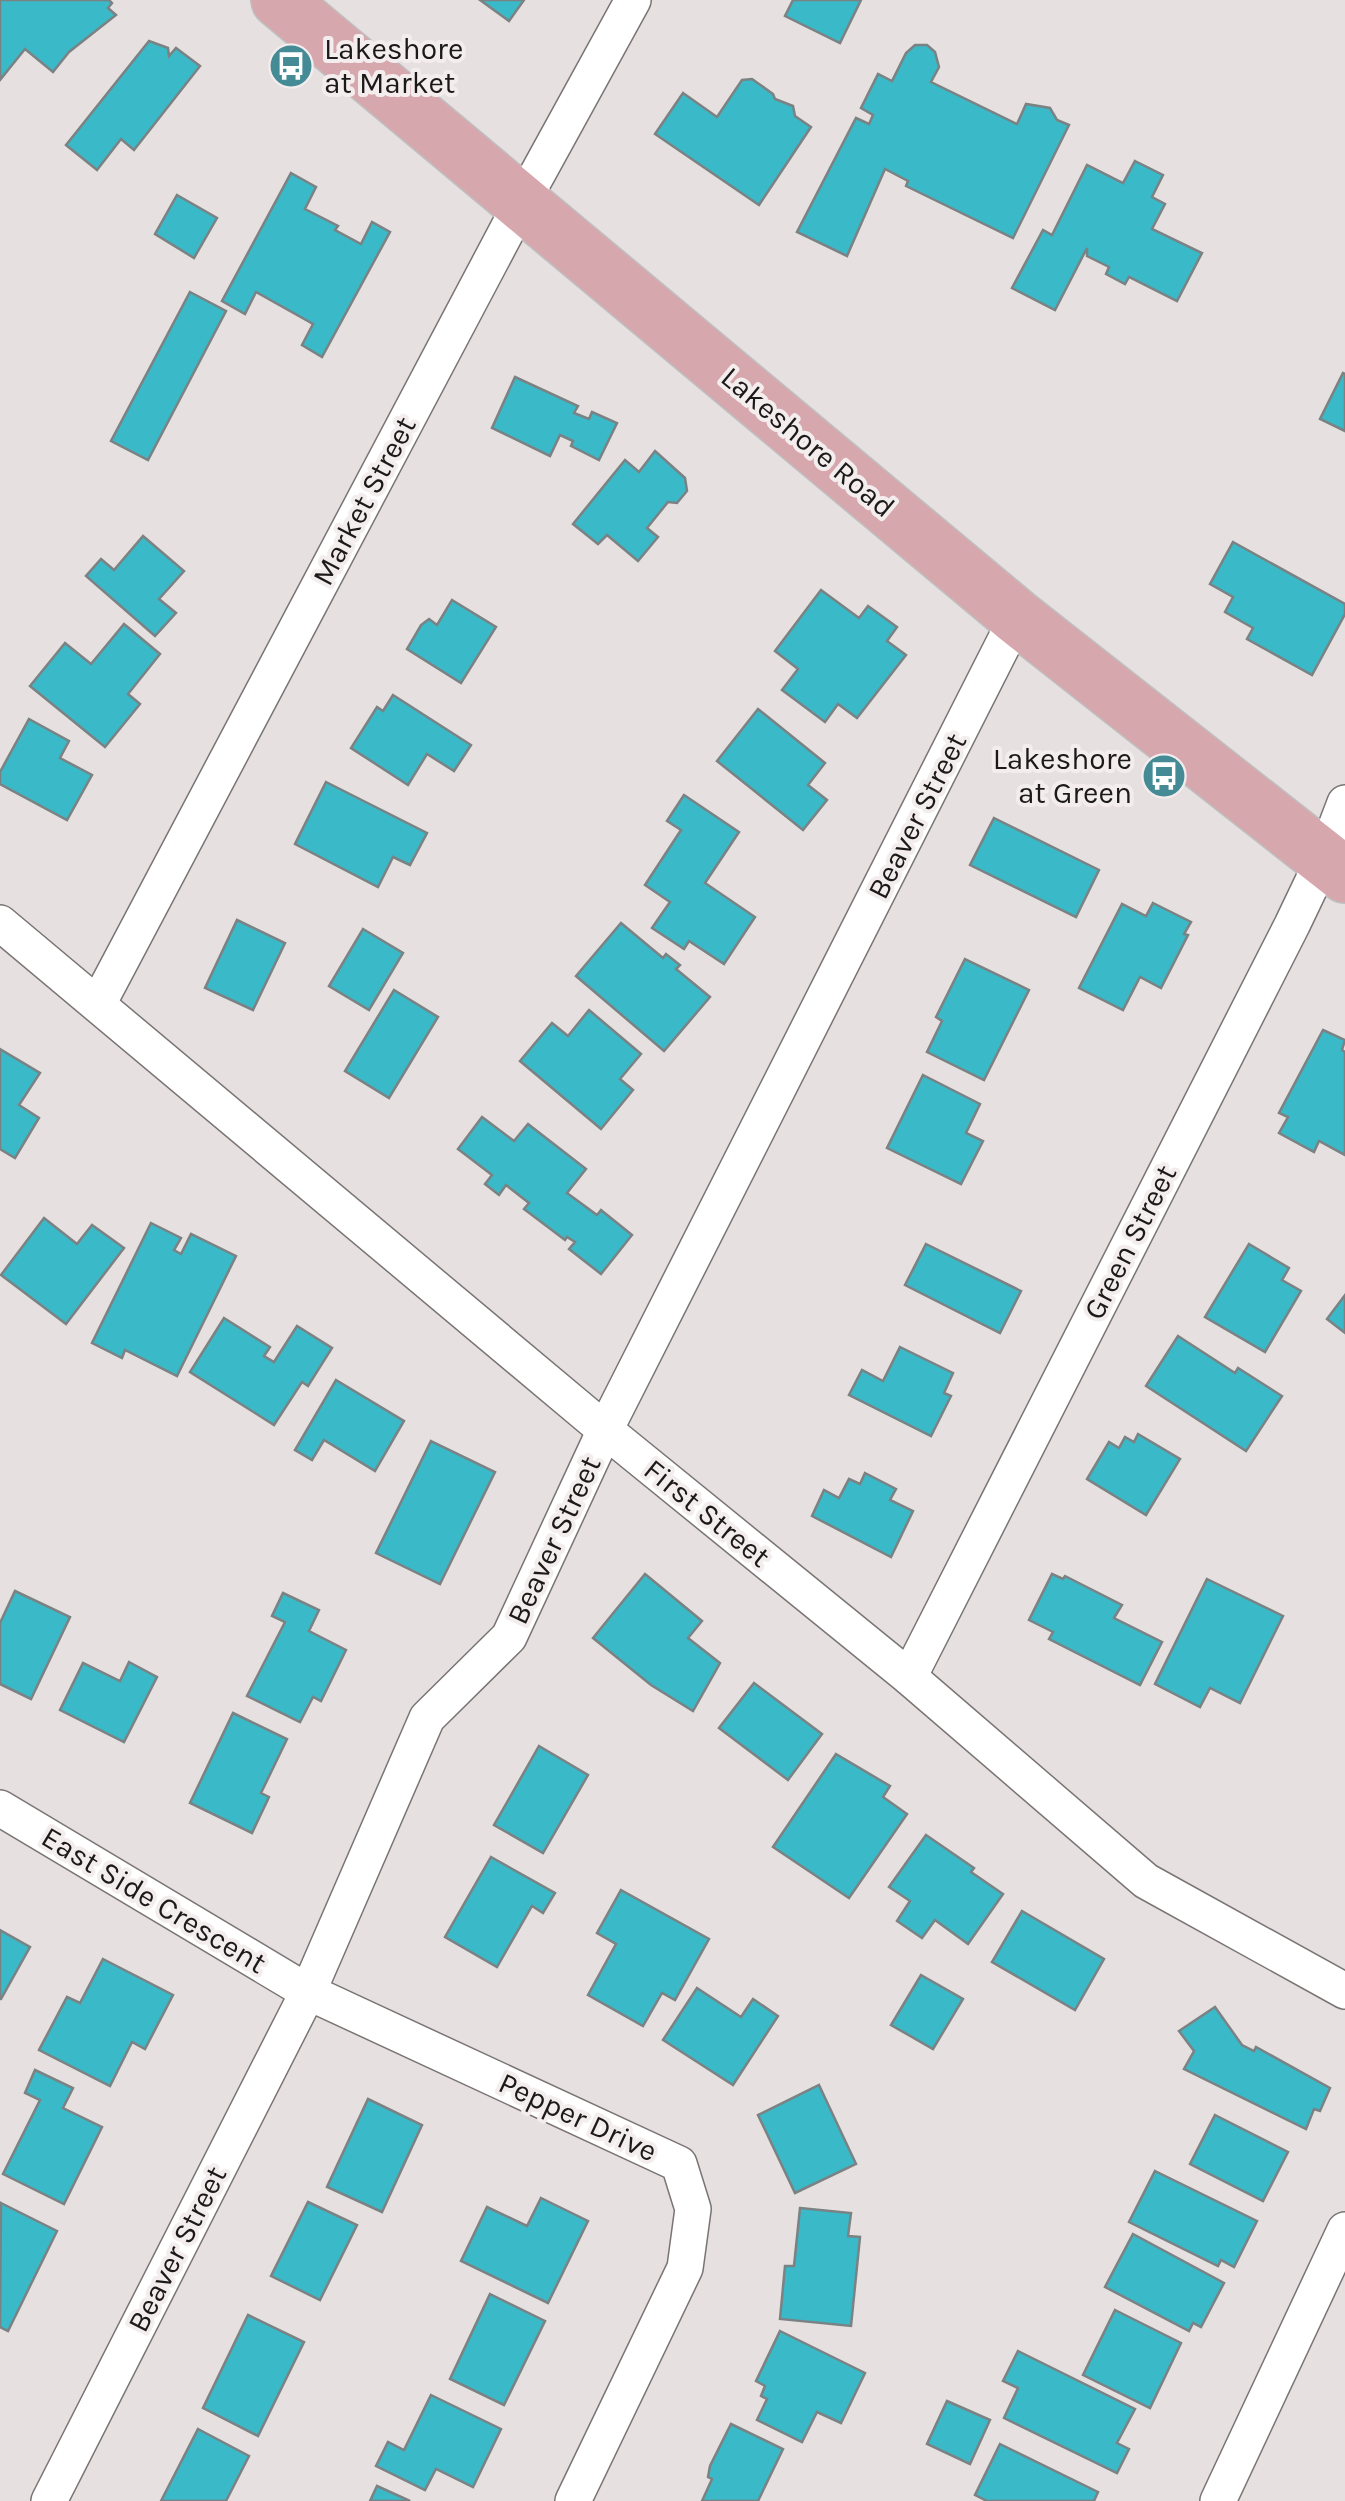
<svg xmlns="http://www.w3.org/2000/svg" width="1345" height="2501" font-family="Karla,sans-serif">
  <rect width="100%" height="100%" fill="#e7e0e0"/>
  <g fill="#3ab9c9" stroke="#7b8283" stroke-width="2.5">
    <polygon points="0,0 109,0 112,3 108,8 116,15 69,52 53,72 25,49 0,80"/>
    <polygon points="480,0 524,0 509,21"/>
    <polygon points="793,0 861,0 840,43 785,16"/>
    <polygon points="149,41 168,48 169,56 176,48 200,66 134,150 121,139 97,170 66,145"/>
    <polygon points="915,45 927,45 935,52 939,67 931,82 1017,124 1026,104 1050,108 1057,120 1069,125 1013,238 906,186 908,181 885,169 847,256 797,232 856,118 869,124 873,115 861,108 878,74 892,81 906,53"/>
    <polygon points="752,79 773,94 775,99 793,106 795,116 811,127 759,205 655,134 683,93 717,117 742,80"/>
    <polygon points="1135,161 1163,175 1152,197 1165,204 1152,229 1202,253 1177,301 1129,277 1125,284 1106,274 1109,267 1087,256 1087,248 1055,310 1012,288 1043,230 1052,235 1087,165 1123,183"/>
    <polygon points="291,173 316,187 305,209 338,226 335,230 361,244 372,222 390,232 322,357 302,345 313,324 256,292 245,314 222,301"/>
    <polygon points="177,195 217,218 194,258 155,234"/>
    <polygon points="190,292 226,311 148,460 111,441"/>
    <polygon points="1343,373 1345,374 1345,431 1320,419"/>
    <polygon points="515,377 578,406 574,413 589,419 592,412 617,423 599,460 571,446 573,441 560,435 550,456 492,428"/>
    <polygon points="655,451 685,478 687,491 677,503 668,502 647,528 658,537 638,561 607,535 598,544 573,524 625,460 639,472"/>
    <polygon points="143,536 184,571 159,599 176,613 155,636 86,576 101,559 114,570"/>
    <polygon points="1233,542 1345,604 1345,614 1312,675 1247,639 1253,628 1225,612 1233,597 1210,584"/>
    <polygon points="821,590 859,618 868,606 897,627 887,641 906,655 857,718 838,704 825,722 782,690 798,669 775,651"/>
    <polygon points="452,600 496,627 461,683 407,649 421,625 429,619 437,625"/>
    <polygon points="124,624 160,654 128,694 140,704 105,747 30,686 65,643 91,664"/>
    <polygon points="393,695 471,745 454,771 427,754 408,785 351,748 377,707 383,711"/>
    <polygon points="758,709 825,763 808,785 827,800 803,830 717,761"/>
    <polygon points="29,719 69,741 60,758 92,775 67,820 0,784 0,772"/>
    <polygon points="326,782 427,833 410,865 393,857 378,887 295,844"/>
    <polygon points="684,795 739,832 705,883 755,917 724,964 689,941 684,949 652,928 670,902 645,885 681,830 667,821"/>
    <polygon points="994,818 1099,870 1076,917 970,865"/>
    <polygon points="1153,903 1191,922 1184,934 1188,935 1161,988 1140,977 1123,1010 1079,988 1122,904 1146,916"/>
    <polygon points="237,920 285,943 253,1010 205,988"/>
    <polygon points="621,923 663,958 666,954 680,965 676,969 710,997 664,1051 576,976"/>
    <polygon points="363,929 403,953 369,1010 329,986"/>
    <polygon points="965,959 1029,990 984,1080 927,1052 942,1021 936,1017"/>
    <polygon points="394,990 438,1017 389,1098 345,1071"/>
    <polygon points="589,1010 641,1054 620,1079 633,1090 601,1129 520,1061 552,1023 568,1036"/>
    <polygon points="1323,1030 1345,1040 1342,1050 1345,1052 1345,1155 1319,1141 1314,1152 1279,1133 1288,1117 1279,1113"/>
    <polygon points="0,1049 40,1073 19,1105 39,1118 15,1158 0,1149"/>
    <polygon points="923,1075 980,1104 966,1133 983,1141 961,1184 887,1148"/>
    <polygon points="482,1117 514,1141 528,1124 586,1169 567,1193 597,1215 601,1210 632,1235 601,1274 569,1249 575,1242 567,1237 565,1240 524,1209 529,1203 506,1185 499,1195 485,1184 492,1175 458,1149"/>
    <polygon points="44,1218 77,1244 92,1225 124,1248 66,1324 1,1275"/>
    <polygon points="151,1223 181,1238 174,1250 181,1254 191,1234 236,1256 177,1376 125,1350 122,1358 92,1343"/>
    <polygon points="926,1244 1021,1291 1000,1333 905,1285"/>
    <polygon points="1249,1244 1289,1268 1282,1280 1301,1291 1265,1352 1205,1317"/>
    <polygon points="1345,1295 1345,1333 1327,1319"/>
    <polygon points="224,1318 270,1347 264,1356 274,1362 297,1326 332,1348 308,1386 302,1382 274,1425 190,1372"/>
    <polygon points="1178,1336 1235,1373 1238,1368 1282,1396 1246,1451 1146,1386"/>
    <polygon points="900,1347 953,1373 944,1393 951,1396 931,1436 849,1395 862,1370 883,1381"/>
    <polygon points="336,1380 404,1421 375,1471 324,1440 312,1460 295,1450"/>
    <polygon points="1138,1434 1180,1459 1146,1515 1087,1479 1109,1442 1119,1448 1125,1437 1134,1442"/>
    <polygon points="431,1441 495,1472 440,1584 376,1553"/>
    <polygon points="865,1473 896,1489 890,1500 913,1511 891,1557 812,1516 824,1490 839,1498 849,1479 860,1484"/>
    <polygon points="645,1574 702,1621 688,1638 720,1663 693,1711 651,1685 593,1638"/>
    <polygon points="1052,1574 1063,1579 1065,1576 1122,1605 1114,1618 1162,1642 1140,1685 1049,1639 1053,1632 1029,1620"/>
    <polygon points="1207,1579 1283,1616 1240,1703 1210,1688 1200,1707 1155,1684"/>
    <polygon points="15,1591 70,1617 31,1699 0,1684 0,1623"/>
    <polygon points="283,1593 319,1610 309,1631 346,1650 321,1701 313,1697 300,1722 247,1696 285,1622 272,1616"/>
    <polygon points="129,1662 157,1677 124,1742 60,1710 83,1663 120,1681"/>
    <polygon points="754,1683 822,1734 788,1780 719,1728"/>
    <polygon points="233,1713 287,1739 261,1793 269,1797 252,1833 190,1803"/>
    <polygon points="539,1746 588,1775 543,1853 494,1825"/>
    <polygon points="836,1754 890,1786 883,1797 907,1814 849,1898 773,1847"/>
    <polygon points="926,1835 974,1868 971,1872 1003,1894 968,1944 935,1920 922,1938 897,1921 910,1901 889,1887"/>
    <polygon points="491,1857 555,1893 543,1913 532,1906 497,1967 445,1937"/>
    <polygon points="621,1890 709,1939 675,2000 662,1993 643,2026 588,1995 616,1944 597,1933"/>
    <polygon points="1022,1911 1104,1959 1075,2010 992,1962"/>
    <polygon points="0,1930 30,1947 1,1999 0,1999"/>
    <polygon points="103,1959 173,1995 145,2049 132,2042 110,2086 39,2050 67,1997 80,2003"/>
    <polygon points="921,1975 963,1999 933,2049 891,2025"/>
    <polygon points="697,1988 741,2017 753,1999 778,2016 733,2085 663,2040"/>
    <polygon points="1215,2007 1242,2045 1254,2051 1256,2047 1330,2088 1320,2111 1314,2109 1306,2129 1184,2069 1194,2051 1179,2031"/>
    <polygon points="35,2070 73,2088 63,2108 102,2127 64,2204 3,2174 40,2100 25,2093"/>
    <polygon points="819,2085 856,2164 795,2193 758,2115"/>
    <polygon points="368,2099 422,2125 382,2212 327,2187"/>
    <polygon points="1215,2115 1288,2152 1263,2201 1190,2164"/>
    <polygon points="1155,2171 1257,2221 1234,2267 1221,2260 1218,2266 1129,2222"/>
    <polygon points="541,2198 588,2221 548,2303 461,2261 487,2207 527,2226"/>
    <polygon points="308,2202 357,2225 320,2300 271,2276"/>
    <polygon points="1,2203 57,2231 8,2331 0,2327"/>
    <polygon points="800,2208 851,2213 848,2236 860,2237 851,2326 780,2319 785,2266 794,2266"/>
    <polygon points="1133,2234 1224,2283 1201,2327 1193,2323 1189,2331 1105,2287"/>
    <polygon points="490,2294 545,2321 504,2405 450,2379"/>
    <polygon points="1115,2310 1181,2343 1150,2408 1083,2375"/>
    <polygon points="248,2315 304,2342 258,2436 203,2408"/>
    <polygon points="780,2331 865,2373 841,2423 817,2412 802,2442 757,2420 767,2399 761,2396 765,2386 756,2381"/>
    <polygon points="1018,2351 1135,2409 1117,2443 1129,2449 1117,2473 1004,2418 1018,2388 1003,2381"/>
    <polygon points="431,2395 501,2429 473,2487 436,2469 425,2490 376,2466 388,2442 404,2450"/>
    <polygon points="947,2401 990,2420 970,2464 927,2444"/>
    <polygon points="731,2424 783,2449 758,2501 702,2501 712,2479 708,2477 710,2466"/>
    <polygon points="198,2429 249,2456 226,2501 161,2501"/>
    <polygon points="1000,2444 1098,2492 1094,2501 987,2501 975,2495"/>
    <polygon points="377,2486 410,2501 370,2501"/>
  </g>
  <g fill="none" stroke-linecap="round" stroke-linejoin="round">
    <defs>
      <g id="street">
        <polyline points="0,923 605,1430 909,1677 1146,1881 1345,1991"/>
        <polyline points="98,1004 522,202 633,0"/>
        <polyline points="909,1677 1292,925 1324,858 1345,803"/>
        <polyline points="0,1808 308,1992 679,2164 693,2209 685,2268 573,2501"/>
        <polyline points="49,2501 308,1992 427,1718 509,1637 605,1430 1017,617"/>
        <polyline points="1218,2501 1345,2230"/>
      </g>
      <polyline id="primary" points="279,0 1017,617 1345,875"/>
    </defs>
    <use href="#street" stroke="#7a7474" stroke-width="38"/>
    <use href="#primary" stroke="#bfbfbf" stroke-width="58"/>
    <use href="#street" stroke="#fff" stroke-width="35"/>
    <use href="#primary" stroke="#d7a7ae" stroke-width="55"/>
  </g>
  <defs>
    <symbol id="bus-disc" viewBox="-11 -11 22 22"><circle r="9.5" fill="#448b95" stroke="#f4edee"/><path d="M-5-6H5V4H4V6H2V4H-2V6H-4V4H-5ZM-3.5-4V0h7V-4ZM-3.5 1.2v1.5H-2V1.2ZM2 1.2v1.5H3.5V1.2Z" fill="#fff"/></symbol>
  </defs>
  <g fill-rule="evenodd">
    <use href="#bus-disc" x="266" y="41" width="50" height="50"/>
    <use href="#bus-disc" x="1139" y="751" width="50" height="50"/>
  </g>
  <g text-anchor="middle" dominant-baseline="central" stroke-width="8" stroke-linejoin="round" paint-order="stroke">
    <g font-size="30" fill="#1c1919" stroke="#f4edee" text-anchor="start">
      <text x="324" y="49">Lakeshore<tspan x="324" dy="34">at Market</tspan></text>
      <text x="1132" y="759" text-anchor="end">Lakeshore<tspan x="1132" dy="34">at Green</tspan></text>
    </g>
    <g font-size="30" fill="#1c1919" stroke="#f4edee">
      <text transform="translate(808 442) rotate(40)">Lakeshore Road</text>
      <text transform="translate(364 501) rotate(-62)">Market Street</text>
      <text transform="translate(917 816) rotate(-63)">Beaver Street</text>
      <text transform="translate(1130 1242) rotate(-63)">Green Street</text>
      <text transform="translate(707 1513) rotate(39)">First Street</text>
      <text transform="translate(554 1540) rotate(-65)">Beaver Street</text>
      <text transform="translate(154 1900) rotate(31)">East Side Crescent</text>
      <text transform="translate(578 2117) rotate(25)">Pepper Drive</text>
      <text transform="translate(177 2249) rotate(-63)">Beaver Street</text>
    </g>
  </g>
</svg>
